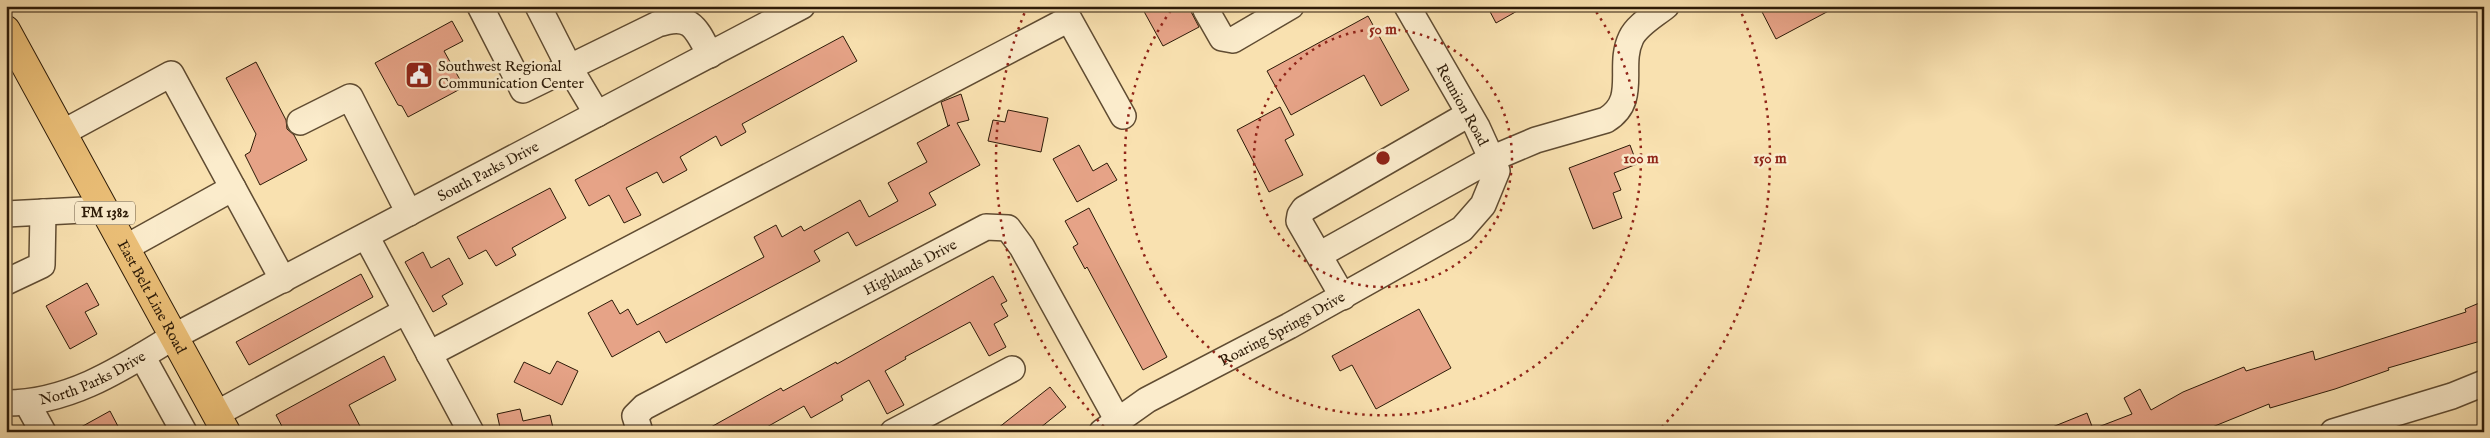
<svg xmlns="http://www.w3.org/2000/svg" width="2490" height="438" font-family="'IM FELL English',serif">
  <rect width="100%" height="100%" fill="#f9e1b0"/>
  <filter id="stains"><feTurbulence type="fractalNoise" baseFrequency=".004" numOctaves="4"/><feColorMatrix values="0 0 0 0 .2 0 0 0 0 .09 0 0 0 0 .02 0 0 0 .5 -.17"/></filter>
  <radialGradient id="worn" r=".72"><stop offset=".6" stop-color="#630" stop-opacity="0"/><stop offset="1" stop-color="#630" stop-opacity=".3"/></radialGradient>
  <g fill="#e6a387" stroke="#2d1b08">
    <polygon points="1141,6 1188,6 1199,27 1163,46"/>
    <polygon points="1487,6 1526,6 1496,23"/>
    <polygon points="1759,6 1838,6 1776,39"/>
    <polygon points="1368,16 1409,90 1381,106 1364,75 1291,115 1267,71"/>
    <polygon points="452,21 463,41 444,51 464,87 408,117 402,106 398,105 375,63"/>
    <polygon points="843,36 857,61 742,124 746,132 721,146 716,136 680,157 687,170 663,183 657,172 626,188 641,215 624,223 609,195 589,206 575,180"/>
    <polygon points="256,62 286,120 287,129 294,135 307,160 260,185 245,155 250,152 256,134 226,78"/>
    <polygon points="961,94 969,120 957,123 980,165 929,193 936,205 856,246 848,232 814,251 820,261 666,343 659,331 612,357 588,313 612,300 620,314 628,309 637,325 764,257 754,237 776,225 782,237 801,226 804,231 860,200 869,217 898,201 888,183 927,162 917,143 950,125 948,126 941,102"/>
    <polygon points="1280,107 1294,135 1285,140 1303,175 1269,192 1237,130"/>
    <polygon points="1008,110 1048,118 1041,152 988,141 993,120 1005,122"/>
    <polygon points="1079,145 1093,171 1107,163 1117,180 1077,202 1053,159"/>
    <polygon points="1630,145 1637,164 1614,173 1621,190 1613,193 1622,218 1593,229 1569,168"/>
    <polygon points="550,188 566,218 512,248 516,255 496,266 486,250 469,259 457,237"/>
    <polygon points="1089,208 1167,357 1143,370 1087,267 1085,269 1073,247 1078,244 1065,221"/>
    <polygon points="423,252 431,268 449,258 463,284 442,296 447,304 433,312 405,262"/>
    <polygon points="361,274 373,297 249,365 236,342"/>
    <polygon points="993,276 1007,301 1001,304 1008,316 994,324 1006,347 989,356 970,322 905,357 906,359 885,371 904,405 887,414 869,380 841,396 843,400 811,418 804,406 758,432 702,432 781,388 783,391 836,362 837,364"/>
    <polygon points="87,283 99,305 85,312 97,334 70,349 46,306"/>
    <polygon points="2484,301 2484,340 2388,368 2389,370 2335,389 2270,408 2269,404 2200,432 2040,432 2087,413 2093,429 2132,414 2124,398 2140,389 2151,410 2183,392 2244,367 2246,371 2313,351 2315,360 2466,312 2465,309"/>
    <polygon points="1419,309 1451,368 1376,409 1352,365 1340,371 1332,356"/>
    <polygon points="384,356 396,380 349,405 363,432 285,432 276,415"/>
    <polygon points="557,361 578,371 562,405 514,382 524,362 550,374"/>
    <polygon points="1050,387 1066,407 1035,432 993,432"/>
    <polygon points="520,409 523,421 550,415 554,432 501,432 497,414"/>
    <polygon points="110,411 121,432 72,432"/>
  </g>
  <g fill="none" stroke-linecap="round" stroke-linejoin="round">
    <defs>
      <g id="minor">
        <path d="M480,6l43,84 135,-66c33,-11 38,4 52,31"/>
        <polyline points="538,6 569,67 597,114"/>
        <polyline points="1208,6 1206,10 1222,38 1233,40 1291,6"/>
        <polyline points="300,122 350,97 409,213"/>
        <polyline points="62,133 171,74 283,280"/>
        <polyline points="6,214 103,209"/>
        <polyline points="366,236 471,432"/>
        <polyline points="125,248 233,188"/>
        <path d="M1319,255l172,-96 45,-19 70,-20c33,-20 11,-53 25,-82 6,-13 24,-23 35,-32"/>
        <polyline points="6,282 42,265 43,212"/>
        <polyline points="1343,297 1299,221 1300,215 1304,209 1469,114"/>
        <polyline points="429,354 1069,19 1123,116"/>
        <polyline points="142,356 184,432"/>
        <path id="s1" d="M6,403c63,0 115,-34 167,-66l629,-331"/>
        <polyline points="27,403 43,432"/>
        <polyline points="216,414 406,311"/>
        <path id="s2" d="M640,432l-5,-16 9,-9 342,-180 22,1 14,19 96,174"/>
        <polyline points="893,432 1012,369"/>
        <path id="s3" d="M1102,432l45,-32 142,-74 173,-97 21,-24 14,-34 -20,-44 -70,-121"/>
        <polyline points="2333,432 2452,396 2484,383"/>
      </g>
      <g id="major">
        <path id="s4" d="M6,30l220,402"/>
      </g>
    </defs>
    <use href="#minor" stroke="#604c32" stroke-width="28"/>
    <use href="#major" stroke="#2d1b08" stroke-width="30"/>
    <use href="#minor" stroke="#fbeccc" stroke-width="25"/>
    <use href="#major" stroke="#ecc078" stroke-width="28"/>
  </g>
  <g fill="none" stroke="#8f2418" stroke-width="2.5" stroke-dasharray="2.5 5">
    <circle cx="1383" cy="158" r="129"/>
    <path d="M1592 6A258 258 0 1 1 1174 6"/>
    <path d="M1109 432A387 387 0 0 1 1027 7M1739 7A387 387 0 0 1 1657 432"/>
  </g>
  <defs>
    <symbol id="civic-square" viewBox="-11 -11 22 22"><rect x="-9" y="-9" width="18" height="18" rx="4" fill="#8f2418" stroke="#fbeccc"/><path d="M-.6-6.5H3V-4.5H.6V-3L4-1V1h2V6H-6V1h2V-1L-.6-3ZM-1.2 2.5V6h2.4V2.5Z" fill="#fff"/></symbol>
  </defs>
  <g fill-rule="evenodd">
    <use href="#civic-square" x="403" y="59" width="32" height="32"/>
  </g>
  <g text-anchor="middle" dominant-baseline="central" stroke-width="5" stroke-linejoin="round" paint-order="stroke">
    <rect fill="#fbeccc" stroke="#6b5a43" stroke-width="1" x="75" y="201.5" width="60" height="23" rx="4"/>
    <g font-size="14" font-weight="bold" fill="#2d1b08">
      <text x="105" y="213">FM 1382</text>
    </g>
    <g font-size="15" fill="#2d1b08" stroke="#fbeccc" text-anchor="start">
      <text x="438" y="66">Southwest Regional<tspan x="438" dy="17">Communication Center</tspan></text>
    </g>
    <g font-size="15" fill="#2d1b08" stroke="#fbeccc">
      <text transform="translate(1462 105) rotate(61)">Reunion Road</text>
      <text stroke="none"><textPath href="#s1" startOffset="538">South Parks Drive</textPath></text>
      <text stroke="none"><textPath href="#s2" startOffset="330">Highlands Drive</textPath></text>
      <text stroke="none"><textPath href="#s4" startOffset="304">East Belt Line Road</textPath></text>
      <text stroke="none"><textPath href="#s3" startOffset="208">Roaring Springs Drive</textPath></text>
      <text stroke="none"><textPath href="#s1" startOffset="91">North Parks Drive</textPath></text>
    </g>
  </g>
  <circle cx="1383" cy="158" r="8" fill="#8f2418" stroke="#fbeccc" stroke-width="2.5"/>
  <g font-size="15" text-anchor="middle" font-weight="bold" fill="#8f2418" stroke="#fbeccc" stroke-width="5" stroke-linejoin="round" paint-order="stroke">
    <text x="1383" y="34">50 m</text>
    <text x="1641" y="163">100 m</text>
    <text x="1770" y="163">150 m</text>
  </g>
  <rect width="2490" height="438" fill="none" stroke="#f9e1b0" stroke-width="25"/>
  <rect x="8" y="8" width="2475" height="423" fill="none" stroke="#2d1b08" stroke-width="2.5"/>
  <rect x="12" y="12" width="2465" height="413" fill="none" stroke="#2d1b08"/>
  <rect width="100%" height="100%" filter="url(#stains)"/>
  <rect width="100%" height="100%" fill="url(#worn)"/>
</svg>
